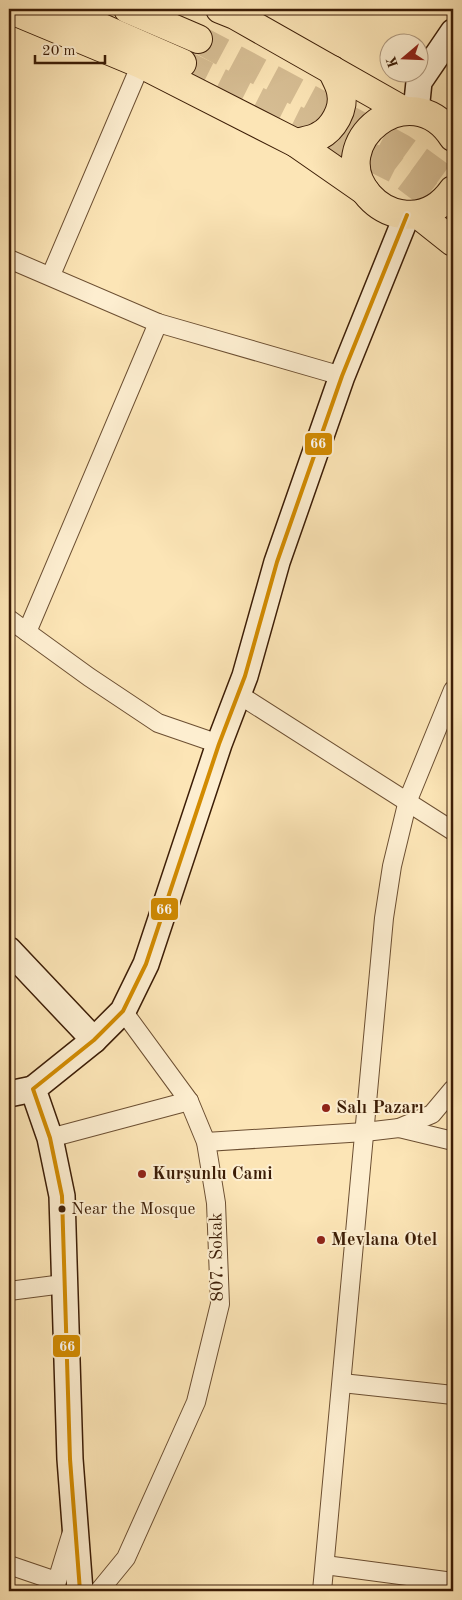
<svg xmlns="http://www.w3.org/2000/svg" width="462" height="1600" font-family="'Old Standard TT',serif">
  <rect width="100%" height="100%" fill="#fce5b6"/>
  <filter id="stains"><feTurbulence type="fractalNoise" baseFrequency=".004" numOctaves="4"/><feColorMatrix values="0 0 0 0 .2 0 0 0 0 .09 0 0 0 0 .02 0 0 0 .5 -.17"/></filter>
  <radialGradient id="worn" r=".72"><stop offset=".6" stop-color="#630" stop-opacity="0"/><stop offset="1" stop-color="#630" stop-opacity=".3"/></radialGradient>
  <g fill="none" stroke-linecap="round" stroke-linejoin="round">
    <g stroke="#d6bd93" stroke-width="28" stroke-dasharray="28 14" stroke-linecap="butt">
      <polyline points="198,39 402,148 453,185"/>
      <polyline points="182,63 395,169 453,213"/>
    </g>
    <defs>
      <g id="street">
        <polyline points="9,259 158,323 342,376"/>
        <polyline points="51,275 141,64"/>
        <polyline points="9,619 89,677 158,723 219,744"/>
        <polyline points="27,632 158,323"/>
        <polyline points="238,694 453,831"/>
        <polyline points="399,1128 453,1141"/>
        <polyline points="50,1138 189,1101"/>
        <polyline points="206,1142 365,1132 399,1128 432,1114 453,1089"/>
        <polyline points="9,1291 63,1284"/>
        <polyline points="342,1383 453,1395"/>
        <polyline points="9,1565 56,1581"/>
        <polyline points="325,1565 453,1582"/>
        <polyline points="54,1591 72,1532"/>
        <polyline points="99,1591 126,1558 196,1402 220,1304 216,1203 206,1142 189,1101 123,1011"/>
        <polyline points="322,1591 384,918 392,866 408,800 453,690"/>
      </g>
      <g id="secondary">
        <polyline points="416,111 419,82 453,32"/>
        <polyline points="9,950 94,1040"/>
        <polyline points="9,1094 33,1089"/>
        <polyline points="80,1591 70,1459 62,1196 50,1138 33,1089 94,1040 123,1011 146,964 219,744 245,676 277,562 342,376 407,215"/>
      </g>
      <g id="primary">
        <polyline points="9,9 141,64 296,143 365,191"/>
        <polyline points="59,9 182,63"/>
        <polyline points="128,9 198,39"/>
        <polyline points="220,9 235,15 404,111"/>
        <path d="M453,137c-42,-65 -131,6 -84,59 9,10 19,16 32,18 22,4 40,-7 52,-24"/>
        <path d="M296,143c7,-2 17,-3 23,-7 14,-7 26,-27 22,-44 -1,-7 -6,-15 -9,-22"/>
        <polyline points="419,215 453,242"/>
      </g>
    </defs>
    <use href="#street" stroke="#6c4f32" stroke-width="20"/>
    <use href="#secondary" stroke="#3c1d06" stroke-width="28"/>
    <use href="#primary" stroke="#3c1d06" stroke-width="30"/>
    <use href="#street" stroke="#fdeed0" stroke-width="18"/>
    <use href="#secondary" stroke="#fdeed0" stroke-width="25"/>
    <use href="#primary" stroke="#fce5b6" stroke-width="28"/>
    <defs>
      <polyline id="bus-1" points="80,1591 70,1459 62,1196 50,1138 33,1089 94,1040 123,1011 146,964 219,744 245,676 277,562 342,376 407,215"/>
    </defs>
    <use href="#bus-1" stroke="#fdeed0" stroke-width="8"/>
    <use href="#bus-1" stroke="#d28b01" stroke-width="4"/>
  </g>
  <g fill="#8f2418" stroke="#fdeed0" stroke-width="2">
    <circle cx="326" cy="1108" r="5"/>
    <circle cx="142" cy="1174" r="5"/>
    <circle cx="321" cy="1240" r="5"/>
  </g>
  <circle fill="#3c1d06" stroke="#fdeed0" stroke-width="2" cx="62" cy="1209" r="4.5"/>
  <g text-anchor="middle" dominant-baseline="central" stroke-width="4" stroke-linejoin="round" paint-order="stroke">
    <g font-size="17" fill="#3c1d06" stroke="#fdeed0" text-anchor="start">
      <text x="71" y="1209">Near the Mosque</text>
    </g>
    <g font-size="18" font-weight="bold" fill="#3c1d06" stroke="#fdeed0" text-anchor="start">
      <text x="336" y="1108">Salı Pazarı</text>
      <text x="152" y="1174">Kurşunlu Cami</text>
      <text x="331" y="1240">Mevlana Otel</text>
    </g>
    <g font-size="18" fill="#3c1d06" stroke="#fdeed0">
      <text transform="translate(217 1257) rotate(-91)">807. Sokak</text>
    </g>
  </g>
  <g stroke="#fdeed0" stroke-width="2">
    <rect x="304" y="432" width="29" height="24" rx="5" fill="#d28b01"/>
    <rect x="150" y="897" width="29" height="24" rx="5" fill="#d28b01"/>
    <rect x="52" y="1334" width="29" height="24" rx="5" fill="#d28b01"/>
  </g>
  <g font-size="14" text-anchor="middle" font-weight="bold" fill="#fff">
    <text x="318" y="448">66</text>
    <text x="164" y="914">66</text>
    <text x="67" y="1351">66</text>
  </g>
  <rect width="462" height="1600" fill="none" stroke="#fce5b6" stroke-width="30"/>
  <rect x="10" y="10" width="442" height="1580" fill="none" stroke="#3c1d06" stroke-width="2.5"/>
  <rect x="15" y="15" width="432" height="1570" fill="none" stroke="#3c1d06"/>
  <g transform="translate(404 58) rotate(251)"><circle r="24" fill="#fdeed0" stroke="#b09a7f"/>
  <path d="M0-4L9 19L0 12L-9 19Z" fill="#8f2418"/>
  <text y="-8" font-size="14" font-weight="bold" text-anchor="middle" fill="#3c1d06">K</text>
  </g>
  <path d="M35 55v8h70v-8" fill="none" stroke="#3c1d06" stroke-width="2.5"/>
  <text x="42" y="55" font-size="15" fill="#3c1d06" stroke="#fdeed0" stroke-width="4" paint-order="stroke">20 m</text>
  <rect width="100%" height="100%" filter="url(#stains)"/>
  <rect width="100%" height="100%" fill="url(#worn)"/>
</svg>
